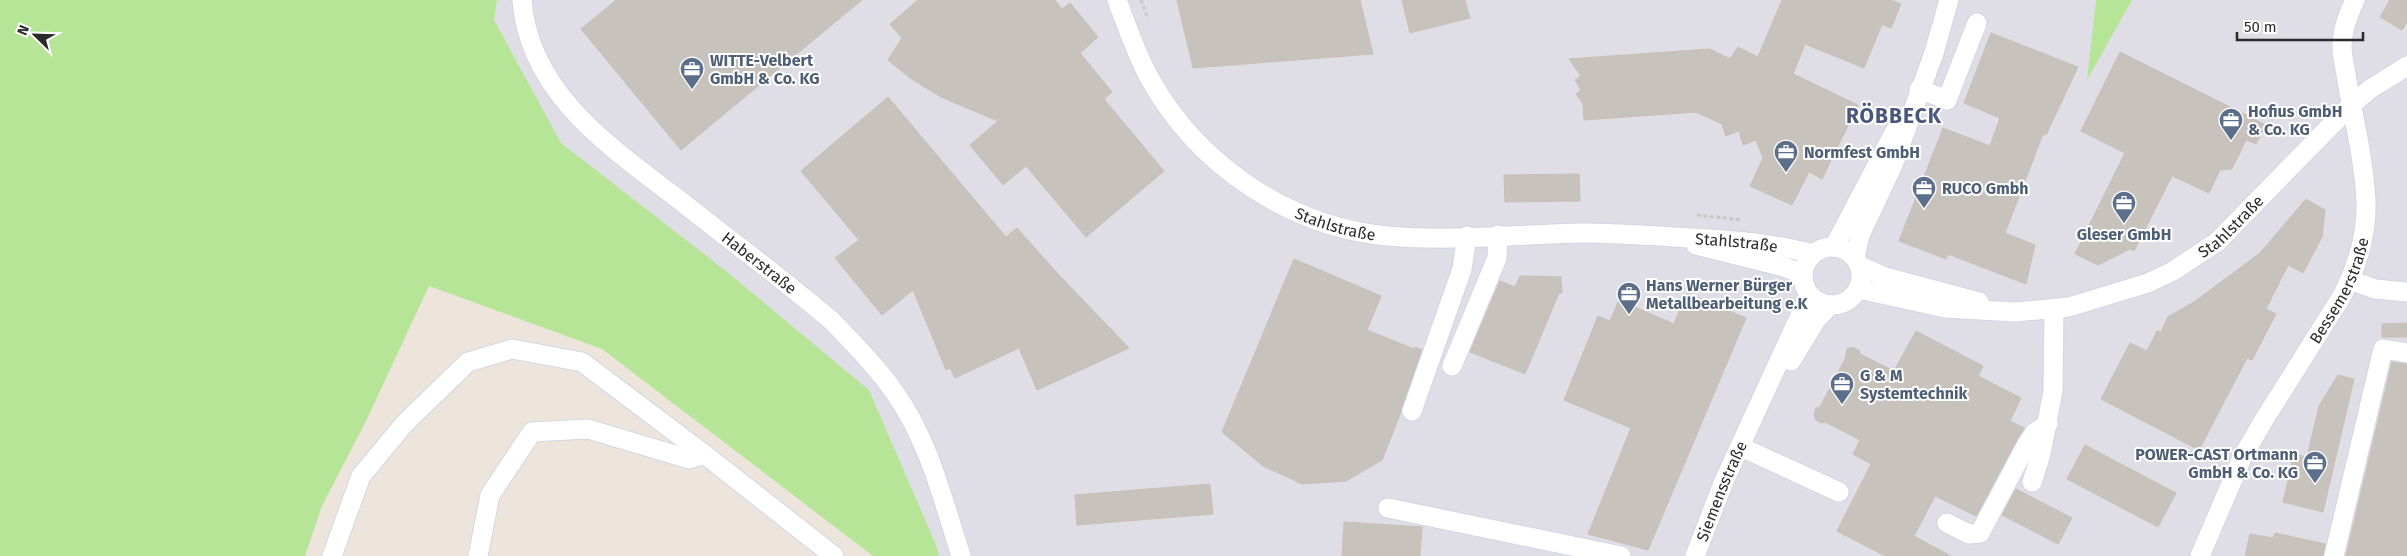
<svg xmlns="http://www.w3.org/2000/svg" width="2407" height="556" font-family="'Fira Sans',sans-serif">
  <rect width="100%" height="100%" fill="#ede5dc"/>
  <polygon fill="#dfdde5" points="497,0 2096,0 2088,78 2132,0 2407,0 2407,556 939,556 936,545 869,390 726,271 561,143 494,20"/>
  <g fill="#b7e598">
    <polygon points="0,0 497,0 494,20 561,143 726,271 869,390 936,545 939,556 873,556 602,349 429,286 366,421 322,506 305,556 0,556"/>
    <polygon points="2096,0 2132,0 2087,80"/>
  </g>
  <g fill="#c8c2bc" stroke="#c8c0b6">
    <polygon points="616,0 862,0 681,150 581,29"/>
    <polygon points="918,0 1055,0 1062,9 1070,3 1098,37 1080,53 1112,92 1104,99 1164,171 1086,237 1026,166 1003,185 970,145 998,121 941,97 910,78 888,60 902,38 890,24"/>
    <polygon points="1177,0 1360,0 1373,54 1193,68"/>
    <polygon points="1402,0 1465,0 1470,18 1410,33"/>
    <polygon points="1782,0 1890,0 1901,4 1891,28 1882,24 1864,68 1805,44 1793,74 1858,105 1822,179 1809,172 1792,205 1750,186 1763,158 1756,140 1743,145 1739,131 1726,136 1722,124 1696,112 1584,120 1583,104 1576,94 1581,90 1575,80 1581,76 1569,59 1710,49 1730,59 1738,47 1758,57"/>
    <polygon points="2390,0 2407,0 2407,22 2402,30 2380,17"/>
    <polygon points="1991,33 2078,67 2046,135 2043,134 2005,233 2035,245 2026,284 1948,254 1946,259 1899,241 1943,128 1990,146 2000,118 1964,103"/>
    <polygon points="2120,52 2266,125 2256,144 2246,140 2232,169 2220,170 2209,193 2172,176 2134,251 2130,249 2098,265 2075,254 2125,153 2081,131"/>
    <polygon points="888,97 1006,237 1017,228 1059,275 1129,348 1037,390 1019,348 955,378 950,368 946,370 913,290 882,315 835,258 859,240 801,171"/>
    <polygon points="1579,174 1580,201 1505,202 1504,175"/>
    <polygon points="2306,199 2325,210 2322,237 2303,273 2288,265 2266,309 2276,314 2252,360 2247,358 2199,450 2101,399 2130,343 2147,351 2157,331 2161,332 2168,317 2194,302 2260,253"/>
    <polygon points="1294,259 1381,296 1367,330 1414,349 1415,347 1422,350 1401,412 1382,460 1346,481 1302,484 1263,466 1222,432"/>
    <polygon points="1520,276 1561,277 1562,293 1559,293 1525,374 1470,352 1500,281 1515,287"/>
    <polygon points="1687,293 1746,318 1648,550 1588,534 1631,428 1564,400 1598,316 1610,321 1619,300 1674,324"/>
    <polygon points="2407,323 2407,337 2382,337 2382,324"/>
    <polygon points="1916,331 1983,366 1978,376 2021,398 2010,421 2024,428 1976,516 1935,496 1914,536 1951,556 1885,556 1837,531 1871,464 1853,454 1860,440 1825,422 1821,423 1816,420 1814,414 1816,408 1820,407 1845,359 1847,349 1852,347 1859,350 1860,354 1894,371"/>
    <polygon points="2392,362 2407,364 2407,556 2346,556"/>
    <polygon points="2338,375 2354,379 2323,512 2283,502 2294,454 2307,457 2319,406"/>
    <polygon points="2085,445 2176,493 2158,527 2067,479"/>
    <polygon points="1210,484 1213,514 1077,525 1075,495"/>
    <polygon points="2016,489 2072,518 2058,544 2002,515"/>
    <polygon points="1344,522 1422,527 1420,556 1342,556"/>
    <polygon points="2275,533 2325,544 2323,556 2245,556 2250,534 2273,538"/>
  </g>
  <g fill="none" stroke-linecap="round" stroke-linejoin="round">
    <defs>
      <g id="minor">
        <path id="s1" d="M522,0c7,97 96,152 165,206 48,38 98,75 145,115 22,23 45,46 63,72 34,48 48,107 66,163"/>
        <path id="s2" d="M1117,0c10,26 19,54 33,79 48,86 139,148 238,157 64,6 131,-2 195,-3 26,0 52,2 77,3 55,4 100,4 153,18"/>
        <polyline points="1919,89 1947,100 1977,23"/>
        <polyline points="1696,245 1784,267 1803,274"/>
        <circle cx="1832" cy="276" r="29"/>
        <polyline points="1834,247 1895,131"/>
        <polyline points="1855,257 1860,235 1893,165 1934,53 1949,0"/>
        <polyline points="1860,266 1885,277 1979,302"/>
        <polyline points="2350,280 2375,289 2407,292"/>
        <path id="s3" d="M1859,289l86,19 70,4 54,-5 79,-24 25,-12 44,-29 134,-137 19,-16 37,-23"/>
        <polyline points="1791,361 1816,320 1830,305"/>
        <polyline points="1452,366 1497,258 1498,235"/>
        <polyline points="1412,411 1462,269 1467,236"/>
        <polyline points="1741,447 1839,492"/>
        <polyline points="2032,482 2041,454 2053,391 2054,308"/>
        <polyline points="1388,508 1621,556"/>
        <polyline points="1947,523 1969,534 1980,533 2027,444 2035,432 2048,424"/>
        <polyline points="332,556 361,476 405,423 468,362 512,349 582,362 704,454 834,556"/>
        <polyline points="478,556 490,495 532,432 588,429 689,459 704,454"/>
        <path id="s4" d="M1695,556l29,-75 85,-185"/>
        <path id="s5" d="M2200,556l42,-98 20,-35 80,-127c15,-29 25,-62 24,-95 -2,-40 -12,-81 -19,-120 -1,-11 -5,-23 -5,-34 0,-17 6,-32 13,-47"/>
        <polyline points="2334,556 2383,349 2407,353"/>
      </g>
    </defs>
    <use href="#minor" stroke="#d2d6e4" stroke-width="21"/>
    <g stroke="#c8c8c8" stroke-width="3" stroke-dasharray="4 2.5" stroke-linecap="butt">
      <polyline points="1141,0 1148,19"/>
      <polyline points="1697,215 1742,220"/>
    </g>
    <use href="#minor" stroke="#fff" stroke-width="19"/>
  </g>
  <defs>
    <symbol id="office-pin" viewBox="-11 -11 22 30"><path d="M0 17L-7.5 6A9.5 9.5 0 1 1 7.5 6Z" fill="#5c6f8a" stroke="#fff"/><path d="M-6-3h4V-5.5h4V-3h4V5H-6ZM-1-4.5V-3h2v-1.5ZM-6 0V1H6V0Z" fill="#fff"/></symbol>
  </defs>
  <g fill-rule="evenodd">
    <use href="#office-pin" x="678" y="55" width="28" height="38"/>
    <use href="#office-pin" x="2217" y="106" width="28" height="38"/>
    <use href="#office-pin" x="1772" y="138" width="28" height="38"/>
    <use href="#office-pin" x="1910" y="174" width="28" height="38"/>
    <use href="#office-pin" x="2110" y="189" width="28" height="38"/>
    <use href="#office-pin" x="1615" y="280" width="28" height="38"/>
    <use href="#office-pin" x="1828" y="370" width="28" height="38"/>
    <use href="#office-pin" x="2301" y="449" width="28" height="38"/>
  </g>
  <g text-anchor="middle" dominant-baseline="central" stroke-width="4" stroke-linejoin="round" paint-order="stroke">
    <g font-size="16" font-weight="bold" fill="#4e5e75" stroke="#fff" text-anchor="start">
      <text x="710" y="60">WITTE-Velbert<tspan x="710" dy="18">GmbH &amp; Co. KG</tspan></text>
      <text x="2248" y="111">Hofius GmbH<tspan x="2248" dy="18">&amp; Co. KG</tspan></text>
      <text x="1804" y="152">Normfest GmbH</text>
      <text x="1942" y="188">RUCO Gmbh</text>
      <text x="2124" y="234" text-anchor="middle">Gleser GmbH</text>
      <text x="1646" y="285">Hans Werner Bürger<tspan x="1646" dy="18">Metallbearbeitung e.K</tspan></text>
      <text x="1860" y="375">G &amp; M<tspan x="1860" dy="18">Systemtechnik</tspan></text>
      <text x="2298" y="454" text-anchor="end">POWER-CAST Ortmann<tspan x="2298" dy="18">GmbH &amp; Co. KG</tspan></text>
    </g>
    <g font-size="16" fill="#2b2b2b" stroke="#fff">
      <text stroke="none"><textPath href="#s2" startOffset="328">Stahlstraße</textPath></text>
      <text stroke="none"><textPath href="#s3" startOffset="396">Stahlstraße</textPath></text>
      <text stroke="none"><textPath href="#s2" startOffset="731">Stahlstraße</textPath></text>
      <text stroke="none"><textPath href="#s1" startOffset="365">Haberstraße</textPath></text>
      <text stroke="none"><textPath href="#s5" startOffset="301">Bessemerstraße</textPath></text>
      <text stroke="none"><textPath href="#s4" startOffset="70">Siemensstraße</textPath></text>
    </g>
    <g font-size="21" font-weight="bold" letter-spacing="1" fill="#4a577c" stroke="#fff">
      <text x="1894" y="116">RÖBBECK</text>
    </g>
  </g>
  <g transform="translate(35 35) rotate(293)" stroke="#ffffff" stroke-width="4" paint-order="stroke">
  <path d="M0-4L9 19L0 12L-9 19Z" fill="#2b2b2b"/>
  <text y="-8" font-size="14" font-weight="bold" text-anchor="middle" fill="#2b2b2b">N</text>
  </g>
  <path d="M2237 32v8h126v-8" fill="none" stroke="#2b2b2b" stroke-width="2.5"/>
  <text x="2244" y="32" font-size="15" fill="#2b2b2b" stroke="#ffffff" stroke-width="4" paint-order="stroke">50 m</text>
</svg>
